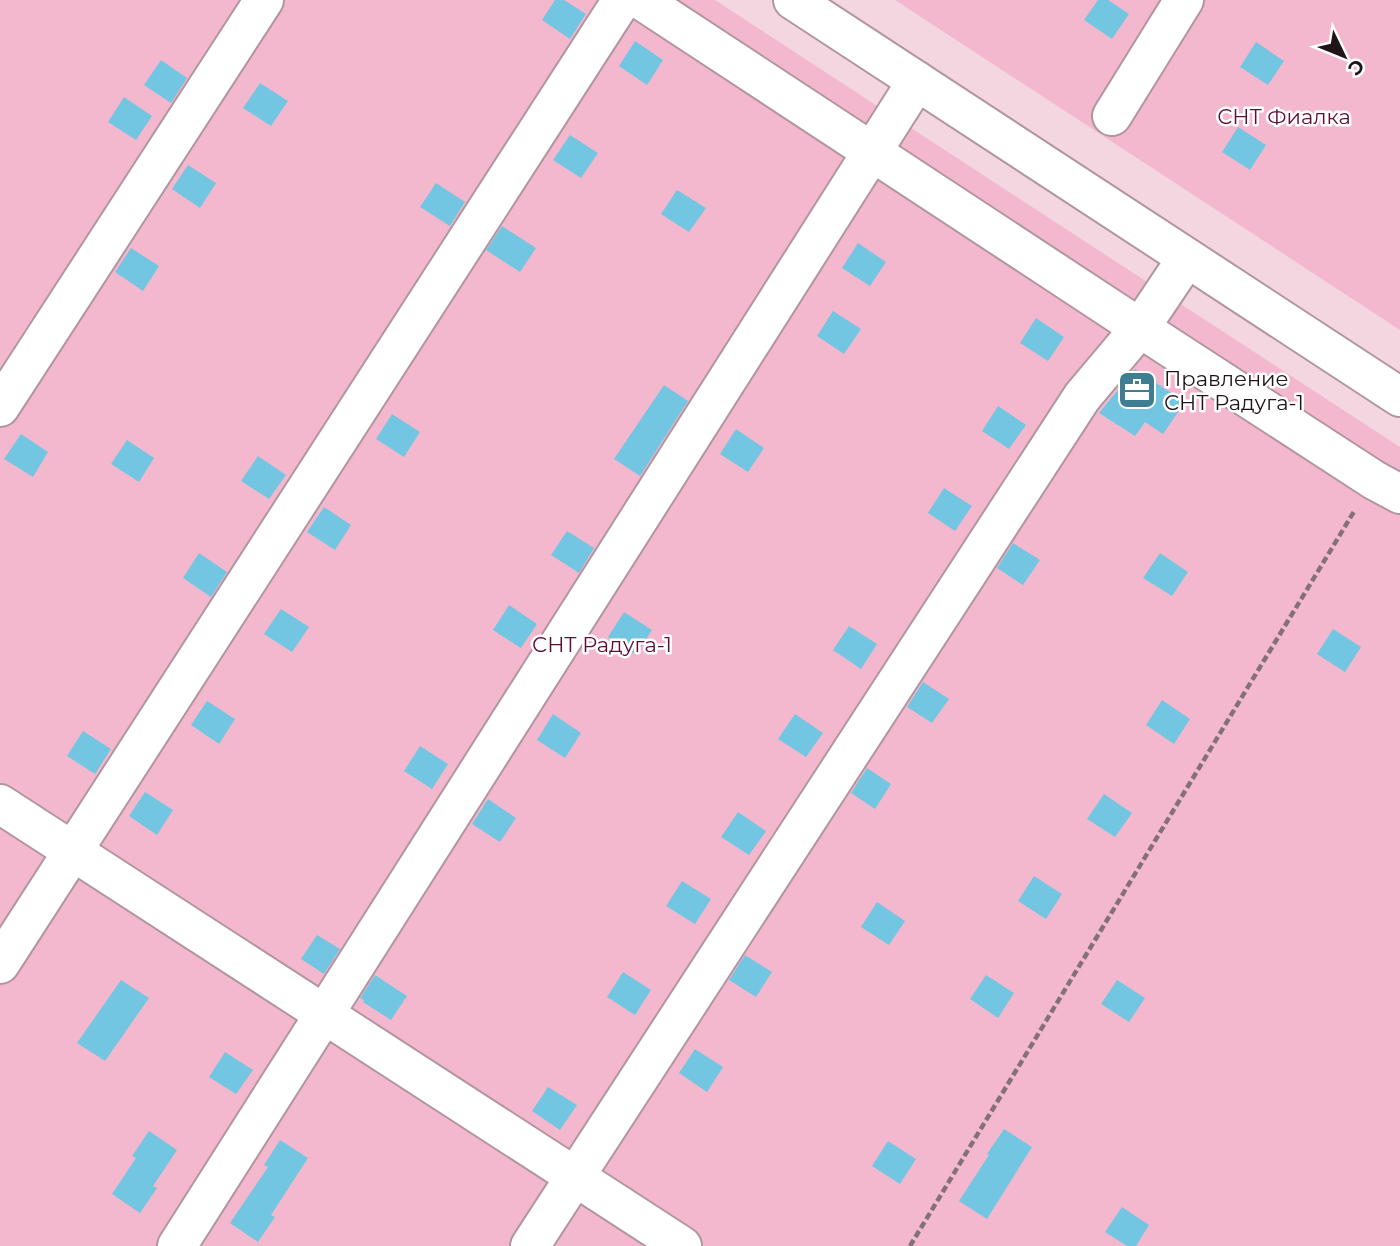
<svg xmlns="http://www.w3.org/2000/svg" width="1400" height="1246" font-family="Montserrat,sans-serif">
  <rect width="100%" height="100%" fill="#f3d6e0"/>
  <g fill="#f3b8cd">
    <polygon points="0,0 715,0 1400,447 1400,1246 0,1246"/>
    <polygon points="895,0 1400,0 1400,330"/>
  </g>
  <g fill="#73c6e2">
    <polygon points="555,0 564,0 586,14 570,39 542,20"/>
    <polygon points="1098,0 1108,0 1129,14 1112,39 1084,20"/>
    <polygon points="635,41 663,60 647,85 619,66"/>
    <polygon points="1256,42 1284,61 1268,85 1240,67"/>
    <polygon points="161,60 187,78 171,103 144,85"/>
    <polygon points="260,83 288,101 271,126 243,108"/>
    <polygon points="124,97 152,116 136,140 108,122"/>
    <polygon points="1238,127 1266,145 1250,170 1222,152"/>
    <polygon points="570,135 598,153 581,178 553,160"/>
    <polygon points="188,165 216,183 200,208 172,189"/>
    <polygon points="436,183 465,202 450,226 420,207"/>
    <polygon points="677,190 706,208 689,232 661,214"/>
    <polygon points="502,226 536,248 520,272 486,250"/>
    <polygon points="858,243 886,262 870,286 842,268"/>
    <polygon points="131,248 159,266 143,291 115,272"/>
    <polygon points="833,311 861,329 844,354 817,336"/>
    <polygon points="1036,318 1064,337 1048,361 1020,343"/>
    <polygon points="1135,369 1185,402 1163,434 1145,422 1135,436 1099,413"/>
    <polygon points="664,385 688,401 640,476 614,459"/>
    <polygon points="998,406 1026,425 1009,449 982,431"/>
    <polygon points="392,414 420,432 404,457 376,439"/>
    <polygon points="736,429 764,448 748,472 720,454"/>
    <polygon points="21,434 48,452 33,477 4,459"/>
    <polygon points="127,440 154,458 139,482 111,464"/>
    <polygon points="258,456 286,475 269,499 241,481"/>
    <polygon points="944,488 972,506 955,531 928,513"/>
    <polygon points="324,507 351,525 335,550 307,532"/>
    <polygon points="567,531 594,548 579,573 551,555"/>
    <polygon points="1013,543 1040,560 1023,585 997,568"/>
    <polygon points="199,553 227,572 211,597 183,578"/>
    <polygon points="1160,553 1188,572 1172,596 1143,578"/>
    <polygon points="509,605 537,624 521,648 493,630"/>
    <polygon points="281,609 309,627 292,652 264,634"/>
    <polygon points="624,612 652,630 636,655 608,637"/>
    <polygon points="849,626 877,644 861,669 833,650"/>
    <polygon points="1333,629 1361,647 1345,672 1317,654"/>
    <polygon points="923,682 949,699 932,723 907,707"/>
    <polygon points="1162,700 1190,719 1174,744 1146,725"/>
    <polygon points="207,701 235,719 219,744 191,725"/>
    <polygon points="553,714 581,733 565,758 537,740"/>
    <polygon points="795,714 823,733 806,757 778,739"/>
    <polygon points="83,731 111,749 95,774 67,756"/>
    <polygon points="420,746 448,764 432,789 404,771"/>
    <polygon points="867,768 891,784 875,809 851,793"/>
    <polygon points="145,792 173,810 157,835 129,816"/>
    <polygon points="1104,794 1132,813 1115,837 1087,819"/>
    <polygon points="488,799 516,818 500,842 472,824"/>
    <polygon points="738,812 766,831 749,855 721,837"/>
    <polygon points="1034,876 1062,894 1046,919 1018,901"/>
    <polygon points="682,881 711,899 695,924 666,906"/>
    <polygon points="877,902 905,921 889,945 861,927"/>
    <polygon points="317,935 340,949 324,974 301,959"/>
    <polygon points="745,955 772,972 756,997 729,980"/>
    <polygon points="623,972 651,990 635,1015 607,997"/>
    <polygon points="375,975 407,996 391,1020 363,1002 364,1000 360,998"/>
    <polygon points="986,975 1014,993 998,1018 970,999"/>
    <polygon points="121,980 149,998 105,1061 77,1043"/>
    <polygon points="1117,980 1145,998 1129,1022 1101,1004"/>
    <polygon points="695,1049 723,1067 707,1092 679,1073"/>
    <polygon points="225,1052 253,1070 236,1094 209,1077"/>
    <polygon points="548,1087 577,1105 560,1130 532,1111"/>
    <polygon points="1004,1129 1032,1147 987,1219 959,1201 989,1155 987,1154"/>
    <polygon points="149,1131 177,1150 153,1186 157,1188 140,1213 112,1194 136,1158 132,1156"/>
    <polygon points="280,1140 308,1158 271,1215 275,1217 258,1242 230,1223 268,1167 264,1165"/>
    <polygon points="888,1141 916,1159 900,1184 872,1166"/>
    <polygon points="1122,1207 1149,1225 1136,1246 1127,1246 1105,1232"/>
  </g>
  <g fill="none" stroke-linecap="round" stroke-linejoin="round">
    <defs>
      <g id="minor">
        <polyline points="793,0 1400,397"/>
        <polyline points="1112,116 1184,0"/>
        <polyline points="1187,258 1140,328 1374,480 1400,494"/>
        <polyline points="0,407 264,0"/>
        <polyline points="0,804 682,1246"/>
        <polyline points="0,964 622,0"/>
        <polyline points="177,1246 917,81"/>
        <polyline points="530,1246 1082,397 1140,328 641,0"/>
      </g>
    </defs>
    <use href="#minor" stroke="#b1969f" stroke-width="42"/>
    <polyline stroke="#847177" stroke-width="4.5" stroke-dasharray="7 3.5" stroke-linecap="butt" points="910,1246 1355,510"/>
    <use href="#minor" stroke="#fff" stroke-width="38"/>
  </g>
  <defs>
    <symbol id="office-square" viewBox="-11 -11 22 22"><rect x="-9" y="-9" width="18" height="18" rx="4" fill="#3e7d92" stroke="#fff"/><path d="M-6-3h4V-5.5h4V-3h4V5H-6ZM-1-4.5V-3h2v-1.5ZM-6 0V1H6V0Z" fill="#fff"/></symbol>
  </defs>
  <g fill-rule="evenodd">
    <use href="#office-square" x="1115" y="368" width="44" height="44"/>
  </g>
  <g text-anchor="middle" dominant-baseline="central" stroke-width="5" stroke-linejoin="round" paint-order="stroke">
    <g font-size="21" fill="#5f0c37" stroke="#fff">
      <text x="1284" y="116">СНТ Фиалка</text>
      <text x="602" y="644">СНТ Радуга-1</text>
    </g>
    <g font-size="21" fill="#1f1518" stroke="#fff" text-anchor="start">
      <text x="1164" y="378">Правление<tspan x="1164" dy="24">СНТ Радуга-1</tspan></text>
    </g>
  </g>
  <g transform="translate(1344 56) rotate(133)" stroke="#ffffff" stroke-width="5" paint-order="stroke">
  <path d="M0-5L12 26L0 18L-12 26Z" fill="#1f1518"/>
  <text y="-10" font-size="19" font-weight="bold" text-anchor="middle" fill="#1f1518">С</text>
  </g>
</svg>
